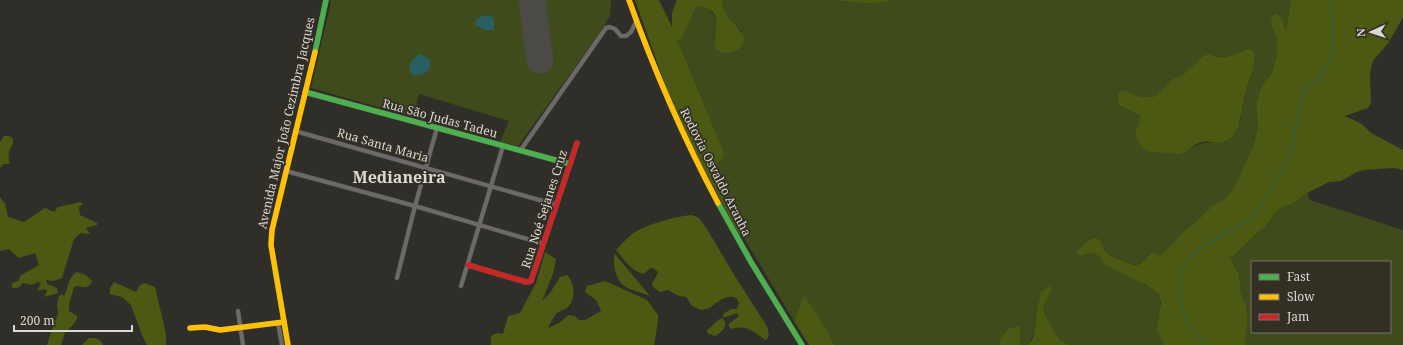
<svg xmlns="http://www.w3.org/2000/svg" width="1403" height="345" font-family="'Noto Serif',serif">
  <rect width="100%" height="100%" fill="#302e28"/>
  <g fill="#404b1c" fill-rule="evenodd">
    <polygon points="329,0 611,0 610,16 601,31 518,146 500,142 509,121 419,94 413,117 311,88 331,2"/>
    <path d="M722,0h108l44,4 21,-4h396l-5,32 -14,-5 5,11v16l-5,18 -11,15 -5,20 2,20 -5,20 -10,20 -3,10 -14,21 -14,8 -14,14 -13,10 -21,22 -10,7 -4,-6 -8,9 -6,3 -17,-5 -12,-7 -7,-12 -20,15 10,-3 10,3 54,34c12,13 4,21 4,37 0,5 4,12 5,18h-93l-10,-5 -13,-21 -4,-12 8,-21 -15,32 -1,13 -5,11 -3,3h-7v-19l-20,13v6h-166l-6,-13 -24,-36 -10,25 -50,-83v-6c-10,-17 -34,-45 -28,-65 1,-4 6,-9 9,-12l-48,-116 6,-2 12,-28c12,-9 22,7 22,18 0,4 -2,9 -3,13l17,13 7,-4 6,-5 -3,-14 -12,-10 -5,-10zM1247,49l5,25 -6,18 -6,30 -14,20c-19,0 -29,0 -45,12l-12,-1 -28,-37 -22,-11 4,-15 18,7h13l19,-18 12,-6 18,-17 27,1z"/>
    <path d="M1307,193l3,7 93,30v115h-157l-1,-6 3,-18 -2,-16 -5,-12 -2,-18 -9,-17 8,-6 18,-18 9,-7 11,-15 5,-4 11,-4zM1252,262h138v70h-138z"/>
  </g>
  <g fill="#4c5912">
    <path d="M635,0h24l13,27v-14l5,-13h45c3,22 14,21 23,38 0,9 -11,16 -20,15 -3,0 -6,-2 -9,-4 -5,-13 10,-36 -12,-42 -4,-1 -5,-1 -9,2l-12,28 -3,3 -3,-1 48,116 -9,11 -2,11 4,12 6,11 14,12 6,20v6l-6,-5 -39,-73 -31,-67z"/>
    <polygon points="830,0 895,0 874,4"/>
    <path d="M1291,0h112v17l-14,25 -16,19 -3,12 1,30 -3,5 -23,8 17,8 9,9 32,17v20l-9,-2 -31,2 -6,2 -16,9 -12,1 -22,11 -15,11 -11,4 -5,4 -11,15 -9,7 -18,18 -8,6 9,17 2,18 5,12 2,16 -3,18 1,6h-83l-6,-17 4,-25 -2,-8 -5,-5 -9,-6 -40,-19 -5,-9 -10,-3 -10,3 -3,-3c5,-6 16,-22 24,-11 2,3 3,8 6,11 5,4 23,12 29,12 6,-1 11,-8 14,-12h7l-2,5 9,-6 21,-22 13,-10 14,-14 14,-8 14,-21 3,-10 10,-20 5,-20 -2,-20 3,-13 2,-7 11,-15 5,-18v-16l-5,-11 -1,-8 3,-4 3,-1 3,2 6,15z"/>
    <path d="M1247,49l6,1c4,14 -3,28 -7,41 -4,14 -4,38 -17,48 -6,6 -18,2 -27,3 -9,2 -15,10 -21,12 -3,1 -8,-1 -12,-1 -20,-1 -24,2 -34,-18l6,-19 -22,-11 -1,-12 5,-3 18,7h13l19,-18 12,-6 18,-17 7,-2c13,7 24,1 37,-5z"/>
    <path d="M4,136h5l4,3v5c-4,4 -6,14 -3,19l-3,1h-3l-4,4v-26z"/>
    <polygon points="0,197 5,204 8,217 24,222 45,208 54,212 58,207 80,202 83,204 79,207 80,215 97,223 97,225 86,228 90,234 81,233 74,239 62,278 53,281 46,280 47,284 57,288 58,293 44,297 47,291 45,289 37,291 41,283 37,282 32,285 23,283 18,288 12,288 12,283 18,281 21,275 39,265 35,253 19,258 9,249 0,251"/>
    <path d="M692,215l7,3 8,11 29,49 29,45c3,5 6,12 1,17 -13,-8 -19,-16 -34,-11l-3,-2v-3l10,-8 -2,-3 -11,4h-3v-3l8,-5h6l2,-6c0,-1 -3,-5 -3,-5 -7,-5 -22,5 -26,10l-9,2 -9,-4 -6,-9 -7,-1 -11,-6 -8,2 -8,-6c0,-5 5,-9 6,-14l-5,-4h-3l-6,6c-12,-2 -20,-15 -28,-24 5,-5 10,-11 16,-16 12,-9 45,-18 60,-19z"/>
    <path d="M545,252l11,7 -3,15 -11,27 8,-8 10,-16 7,-2c8,8 9,24 1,32 -3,3 -9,4 -12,7 -3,4 -6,10 -8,14l11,-5 10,-8 6,1 4,4h6l16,-9 -5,-11 -11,-8 2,-6 18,-5 42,19 11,15v6l-4,24h-163v-9l6,-3 6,1 5,-18 12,-3 16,-30z"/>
    <path d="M615,254l35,42c-17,-7 -30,-5 -35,-26 -1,-6 -2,-11 0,-16z"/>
    <path d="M77,272l9,3 6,6c-3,8 -8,6 -15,5l-3,1 -5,18v6l8,5v3l-5,7 -7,6 -4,13h-14l4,-13 7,-18 -1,-9 2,-9 3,-2 2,2c5,-7 3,-19 13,-24z"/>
    <polygon points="114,282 136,292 139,286 144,283 155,287 166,334 166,345 147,345 142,335 131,305 122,297 110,294 110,288"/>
    <path d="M1052,285l-9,23 4,11 13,21 10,5h-43c9,-6 8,-17 9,-27 1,-9 3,-17 5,-26z"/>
    <polygon points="804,295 828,332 834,345 809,345 794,321"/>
    <path d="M722,318c8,7 0,14 -7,18l-8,-3v-3c5,-3 9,-10 15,-12z"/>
    <polygon points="1020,326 1020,345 1000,345 1000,339 1008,329"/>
    <path d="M89,338c7,0 11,0 14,7h-21z"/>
  </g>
  <g fill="#285f60">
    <polygon points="490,15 494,19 494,30 486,30 475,25 476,20 482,16"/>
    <path d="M421,54l9,6v8l-6,6 -8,2 -6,-3c-2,-9 3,-16 11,-19z"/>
  </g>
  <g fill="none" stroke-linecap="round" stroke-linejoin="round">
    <path stroke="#285f60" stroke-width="1" d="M1205,345c-8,-10 -19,-22 -22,-34 -4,-13 -3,-28 -3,-41l15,-19 59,-34 36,-60 10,-52 5,-16 14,-12 9,-12 5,-22 -1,-43"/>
    <polyline stroke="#4c4a46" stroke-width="27" points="532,0 540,60"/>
    <defs>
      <g id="street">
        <polyline points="295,131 557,205"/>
        <polyline points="520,151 606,28 610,27 615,29 621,36 626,36 631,32 636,22"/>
        <polyline points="286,171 415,206 544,244"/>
        <polyline points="397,278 415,206 437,128"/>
        <polyline points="461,286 503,146"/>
        <polyline points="238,311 243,345"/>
        <polyline points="278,323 282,345"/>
      </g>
      <g id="fast">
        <polyline points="315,52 326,0"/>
        <polyline points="305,92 570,164"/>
        <polyline points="718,203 751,262 802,345"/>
      </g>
      <g id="slow">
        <path d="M629,0c25,70 54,137 89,203"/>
        <polyline points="190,328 205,327 220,330 284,322"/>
        <polyline points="288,345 271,245 272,230 315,52"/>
      </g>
      <polyline id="jam" points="468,265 526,282 531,281 577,143"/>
    </defs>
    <use href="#street" stroke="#4b4944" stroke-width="5"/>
    <use href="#fast" stroke="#4b4944" stroke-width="6"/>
    <use href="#slow" stroke="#4b4944" stroke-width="6"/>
    <use href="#jam" stroke="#4b4944" stroke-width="6"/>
    <use href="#street" stroke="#6c6a69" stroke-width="4"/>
    <use href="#fast" stroke="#4caf50" stroke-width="5.5"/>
    <use href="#slow" stroke="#ffc107" stroke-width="5.5"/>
    <use href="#jam" stroke="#c62828" stroke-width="5.5"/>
  </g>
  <g text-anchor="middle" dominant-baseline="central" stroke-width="3.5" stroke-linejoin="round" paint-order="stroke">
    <g font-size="12" fill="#dbd9d2" stroke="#332f25">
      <text transform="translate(440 118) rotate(15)">Rua São Judas Tadeu</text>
      <text transform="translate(286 123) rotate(-77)">Avenida Major João Cezimbra Jacques</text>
      <text transform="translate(383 145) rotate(16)">Rua Santa Maria</text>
      <text transform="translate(716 172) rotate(63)">Rodovia Osvaldo Aranha</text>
      <text transform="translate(544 209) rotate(-72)">Rua Noé Sejanes Cruz</text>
    </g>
    <g font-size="16" font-weight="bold" fill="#dbd9d2" stroke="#332f25">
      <text x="399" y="177">Medianeira</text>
    </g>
  </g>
  <rect x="1251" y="261" width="140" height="72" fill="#332f25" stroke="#76736a"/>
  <rect x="1259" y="274" width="20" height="6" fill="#4caf50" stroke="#76736a"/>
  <text x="1287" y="281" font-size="12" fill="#dbd9d2">Fast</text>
  <rect x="1259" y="294" width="20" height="6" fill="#ffc107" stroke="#76736a"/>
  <text x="1287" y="301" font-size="12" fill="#dbd9d2">Slow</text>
  <rect x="1259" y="314" width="20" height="6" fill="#c62828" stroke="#76736a"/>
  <text x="1287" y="321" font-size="12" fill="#dbd9d2">Jam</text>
  <g transform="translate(1371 32) rotate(267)" stroke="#332f25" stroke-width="3" paint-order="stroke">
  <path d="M0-3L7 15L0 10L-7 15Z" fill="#dbd9d2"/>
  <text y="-6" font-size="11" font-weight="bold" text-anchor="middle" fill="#dbd9d2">N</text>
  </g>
  <path d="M14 325v6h118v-6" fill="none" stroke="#dbd9d2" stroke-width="2"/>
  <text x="20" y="325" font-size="12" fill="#dbd9d2" stroke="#332f25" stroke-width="3" paint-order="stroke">200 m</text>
</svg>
